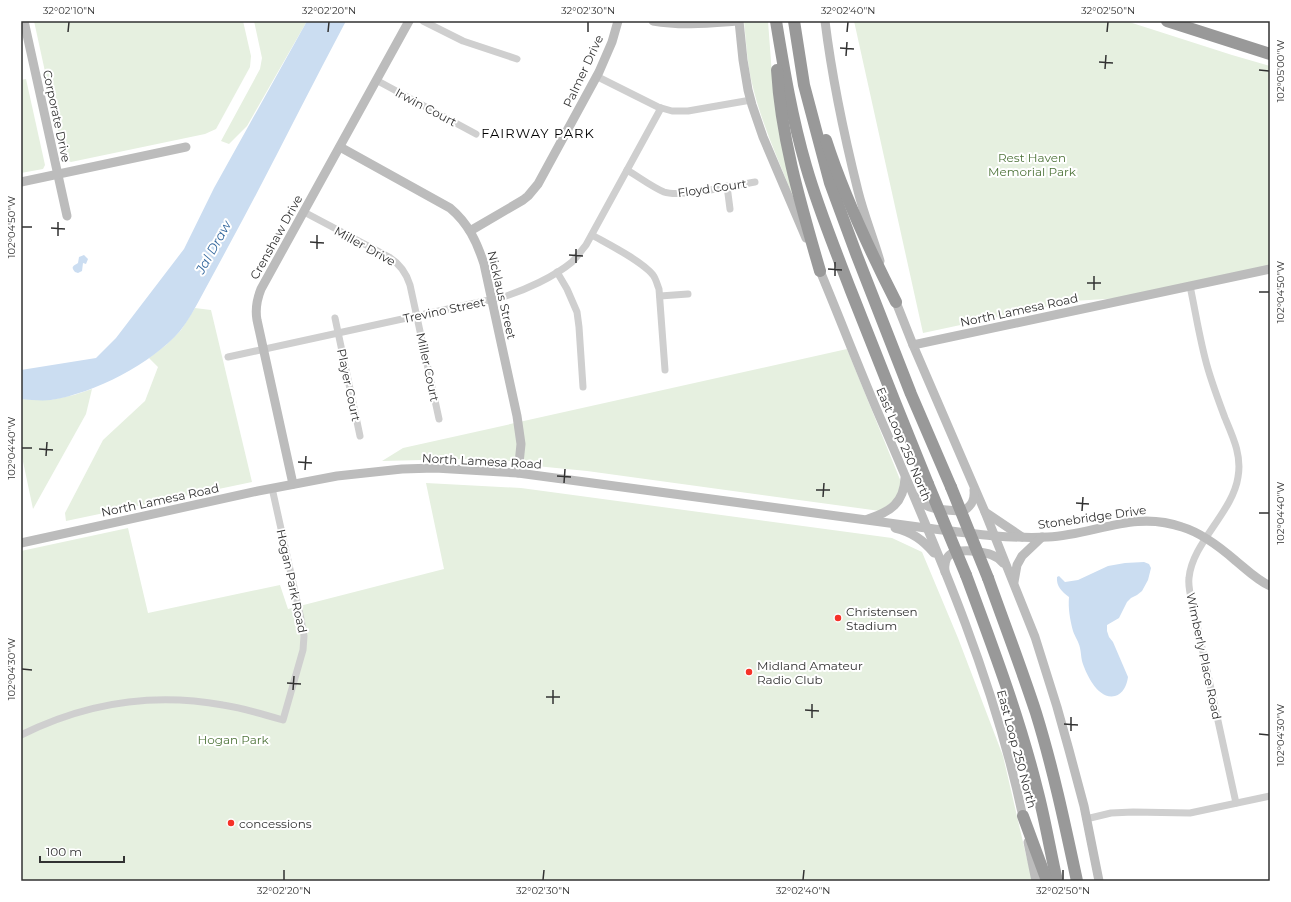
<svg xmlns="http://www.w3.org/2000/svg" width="1291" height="902" font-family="Montserrat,sans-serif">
  <rect width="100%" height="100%" fill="#fff"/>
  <g fill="#e6f0e0">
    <polygon points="34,21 243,21 251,56 250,67 216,129 205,134 71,162 64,159"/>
    <polygon points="254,21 307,21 247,126 229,144 221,141 260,69 262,58"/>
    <path d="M744,21h24l4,54 23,126c-16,-40 -35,-80 -44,-122 -4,-19 -5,-39 -7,-58z"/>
    <polygon points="854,21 1126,21 1232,55 1270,66 1270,265 1121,298 1073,301 923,333"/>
    <polygon points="26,79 45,165 43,169 21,173 21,80"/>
    <polygon points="195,308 211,310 252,482 66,521 65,513 103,440 145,401 158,367 149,358 166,345 181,330"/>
    <polygon points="847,349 901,482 897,498 880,511 587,471 536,466 513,461 491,461 464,459 382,461 403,448"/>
    <polygon points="92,389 86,414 33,509 21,452 21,399 50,400 74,395"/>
    <polygon points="426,483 521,488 892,538 922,552 958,638 1003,756 1026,855 1033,881 21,881 21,551 128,528 148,613 280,585 288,609 444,569"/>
  </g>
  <g fill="#cbddf1">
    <path d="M307,21h39c-40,75 -77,151 -118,226 -9,17 -18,33 -27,50 -6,11 -13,24 -21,34 -29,33 -85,62 -129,69 -9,1 -20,0 -30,-1v-29l75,-12 20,-20 68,-89 30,-61z"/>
    <path d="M84,255l4,4 -2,5 -3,-1 -1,8 -4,2 -3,-1c-5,-6 -1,-6 3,-9l1,-6z"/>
    <path d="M1144,562l5,2 2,4 -3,12 -6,11 -5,4 -6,3 -4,4 -8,16 -12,7v6l2,6 4,5 15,35c-1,8 -5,17 -13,19 -17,4 -29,-22 -33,-35 -1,-4 -1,-9 -2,-13 -1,-6 -5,-11 -7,-17 -3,-11 -5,-23 -4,-34 -7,-5 -13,-11 -12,-20l2,-1 6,6 13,-2 30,-14 17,-3z"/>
  </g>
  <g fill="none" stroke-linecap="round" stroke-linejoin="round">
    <g stroke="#cfcfcf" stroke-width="7">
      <polyline points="423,21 463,41 517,59"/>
      <polyline points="596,76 658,107 672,111 688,111 751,100"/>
      <polyline points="376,80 476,134"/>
      <path d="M627,170c12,7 25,17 37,22 17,6 71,-7 91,-10"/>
      <polyline points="727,186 730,209"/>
      <path d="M304,212l85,45c11,7 17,15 21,28l29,134"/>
      <path d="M592,235c16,9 50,26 61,40 3,4 4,9 6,14l6,81"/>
      <polyline points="557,272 567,289 577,312 579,327 583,387"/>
      <path d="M1190,286c6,28 10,56 18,83 5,17 11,33 17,49 8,19 17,38 13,59 -5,35 -46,66 -49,101 -1,8 1,16 3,24l44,201"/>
      <polyline points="660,296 688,294"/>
      <polyline points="335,318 360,436"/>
      <path d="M228,357l275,-60c22,-7 51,-20 69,-35 5,-5 9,-11 14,-17l75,-137"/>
      <path d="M21,735c64,-32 131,-43 202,-30 20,3 40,9 60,15l20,-70 1,-14 -3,-17 -29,-131"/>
      <polyline points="1086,819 1111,813 1133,812 1190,813 1270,796"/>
    </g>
    <g stroke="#bcbcbc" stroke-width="9">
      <polyline points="24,21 67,216"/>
      <path d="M653,21c29,5 57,2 86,0"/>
      <polyline points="739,21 743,60 748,90 752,105 763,137 806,238"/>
      <path d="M825,21c7,57 19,114 33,170 6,24 15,46 22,70"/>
      <path d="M340,147l110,61c18,15 27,34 34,56l33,152 4,28 -3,29"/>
      <polyline points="21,182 186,147"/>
      <polyline points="470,231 523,200 528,196 538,184 599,72 612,42 618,21"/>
      <path d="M818,266c21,50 40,100 61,149 57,132 116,265 145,407"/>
      <polyline points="894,297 913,345 985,512 1035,637 1057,707 1069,750 1084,806 1099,881"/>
      <polyline points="913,345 1270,269"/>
      <path d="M293,484l-36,-164c-2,-11 0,-21 4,-31l148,-268"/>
      <path d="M916,497c9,14 32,13 47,14 9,-5 12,-11 11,-21"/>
      <polyline points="985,512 1022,537"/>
      <path d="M868,519c22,-7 36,-16 37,-41"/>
      <path d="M895,528c17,4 28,12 39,25"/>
      <path d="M21,543l237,-52 79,-15 65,-7 33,-1 83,5 408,55c40,5 81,11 122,9 47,-2 85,-27 134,-10 20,6 38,20 54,34 11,9 21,19 34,25"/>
      <path d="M945,572c-2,-20 10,-22 27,-21 12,2 23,2 31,12"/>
      <polyline points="1014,582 1017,565 1022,556 1042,537"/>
      <polyline points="1028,842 1036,881"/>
    </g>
    <g stroke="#999" stroke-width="12">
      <path d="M776,21c8,49 16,97 30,145 12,42 29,83 45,125 25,64 51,129 77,193"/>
      <polyline points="794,21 804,85 830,183 857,256 911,394 951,487"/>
      <polyline points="1167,21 1270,54"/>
      <path d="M777,70c4,69 24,135 43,201"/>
      <path d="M826,140c18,56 43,109 70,162"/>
      <path d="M966,575c26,70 53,141 71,214 8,30 13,61 20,92"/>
      <path d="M988,578c16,45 33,89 48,135 17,55 29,112 41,168"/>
      <polyline points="1023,816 1047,881"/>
    </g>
    <g stroke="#999" stroke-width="12">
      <polyline points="928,484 966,575"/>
      <polyline points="951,487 988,578"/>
    </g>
  </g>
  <path fill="none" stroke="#323232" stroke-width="1.5" d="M68,32l1,-10M328,32l1,-10M588,32v-10M847,32l1,-10M1107,32l1,-10M840,48l14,1M846,56l1,-14M1099,62l14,1M1105,69l1,-14M1259,70l10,1M22,227h10M51,228l14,1M58,236v-14M310,242l14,1M317,249v-14M569,255l14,1M576,263v-14M828,269l14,1M835,276v-14M1087,283h14M1094,290v-14M1259,292h10M22,448h10M39,449l14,1M46,456l1,-14M298,462l14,1M305,470l1,-14M557,476l14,1M564,483l1,-14M816,490h14M823,497l1,-14M1076,503l13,1M1082,511l1,-14M1259,513h10M22,669l10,1M287,683l14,1M293,690l1,-14M546,697h14M553,704v-14M805,710l14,1M812,718v-14M1064,724l14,1M1071,731v-14M1259,734l10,1M284,880v-10M543,880l1,-10M803,880l1,-10M1063,880v-10"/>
  <g fill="#f63228" stroke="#fff" stroke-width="1.5">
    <circle cx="838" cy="618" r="4"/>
    <circle cx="749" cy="672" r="4"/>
    <circle cx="231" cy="823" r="4"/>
  </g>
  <g text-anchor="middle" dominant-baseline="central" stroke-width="4" stroke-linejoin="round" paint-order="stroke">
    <g font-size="12" fill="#323232" stroke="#fff">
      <text transform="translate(583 71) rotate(-65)">Palmer Drive</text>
      <text transform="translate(426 107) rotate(28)">Irwin Court</text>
      <text transform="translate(57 116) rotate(78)">Corporate Drive</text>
      <text transform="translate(712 188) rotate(-8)">Floyd Court</text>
      <text transform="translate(276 237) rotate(-61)">Crenshaw Drive</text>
      <text transform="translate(365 246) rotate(29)">Miller Drive</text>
      <text transform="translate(502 295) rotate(77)">Nicklaus Street</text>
      <text transform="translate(444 310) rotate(-12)">Trevino Street</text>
      <text transform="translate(1019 310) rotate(-12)">North Lamesa Road</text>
      <text transform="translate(428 367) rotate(78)">Miller Court</text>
      <text transform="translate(349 385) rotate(78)">Player Court</text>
      <text transform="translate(904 444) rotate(67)">East Loop 250 North</text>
      <text transform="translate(482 461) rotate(3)">North Lamesa Road</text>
      <text transform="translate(160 500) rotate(-12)">North Lamesa Road</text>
      <text transform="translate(1092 517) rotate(-8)">Stonebridge Drive</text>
      <text transform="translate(292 581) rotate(78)">Hogan Park Road</text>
      <text transform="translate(1204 656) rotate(78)">Wimberly Place Road</text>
      <text transform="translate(1017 749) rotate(75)">East Loop 250 North</text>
    </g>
    <g font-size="12" fill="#4e743a" stroke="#fff">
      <text x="1032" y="157">Rest Haven<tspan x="1032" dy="14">Memorial Park</tspan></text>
      <text x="233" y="739">Hogan Park</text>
    </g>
    <g font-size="12" fill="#323232" stroke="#fff" text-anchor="start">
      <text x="846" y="611">Christensen<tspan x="846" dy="14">Stadium</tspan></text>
      <text x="757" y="665">Midland Amateur<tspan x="757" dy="14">Radio Club</tspan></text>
      <text x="239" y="823">concessions</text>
    </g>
    <g font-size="13" letter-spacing="1" fill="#000" stroke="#fff">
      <text x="538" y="133">FAIRWAY PARK</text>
    </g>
    <g font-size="13" font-style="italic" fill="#36699e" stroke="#fff">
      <text transform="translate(213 247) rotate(-61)">Jal Draw</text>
    </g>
  </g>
  <rect width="1291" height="902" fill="none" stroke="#ffffff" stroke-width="44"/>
  <path d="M40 856v6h84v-6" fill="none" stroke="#323232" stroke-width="2"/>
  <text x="46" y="856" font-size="12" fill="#323232" stroke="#ffffff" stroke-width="3" paint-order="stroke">100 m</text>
  <rect x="22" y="22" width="1247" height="858" fill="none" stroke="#323232" stroke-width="1.5"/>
  <g font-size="10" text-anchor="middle" fill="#323232">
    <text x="69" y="14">32°02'10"N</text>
    <text x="329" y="14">32°02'20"N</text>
    <text x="588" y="14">32°02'30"N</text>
    <text x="848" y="14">32°02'40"N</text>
    <text x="1108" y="14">32°02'50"N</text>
    <text transform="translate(1280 71) rotate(-90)" y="4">102°05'00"W</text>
    <text transform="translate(11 227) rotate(-90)" y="4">102°04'50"W</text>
    <text transform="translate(1280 292) rotate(-90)" y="4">102°04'50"W</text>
    <text transform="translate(11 448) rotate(-90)" y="4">102°04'40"W</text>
    <text transform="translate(1280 513) rotate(-90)" y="4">102°04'40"W</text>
    <text transform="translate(11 669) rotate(-90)" y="4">102°04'30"W</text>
    <text transform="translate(1280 735) rotate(-90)" y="4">102°04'30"W</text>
    <text x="284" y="894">32°02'20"N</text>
    <text x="543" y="894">32°02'30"N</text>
    <text x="803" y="894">32°02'40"N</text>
    <text x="1063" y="894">32°02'50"N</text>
  </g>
</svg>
